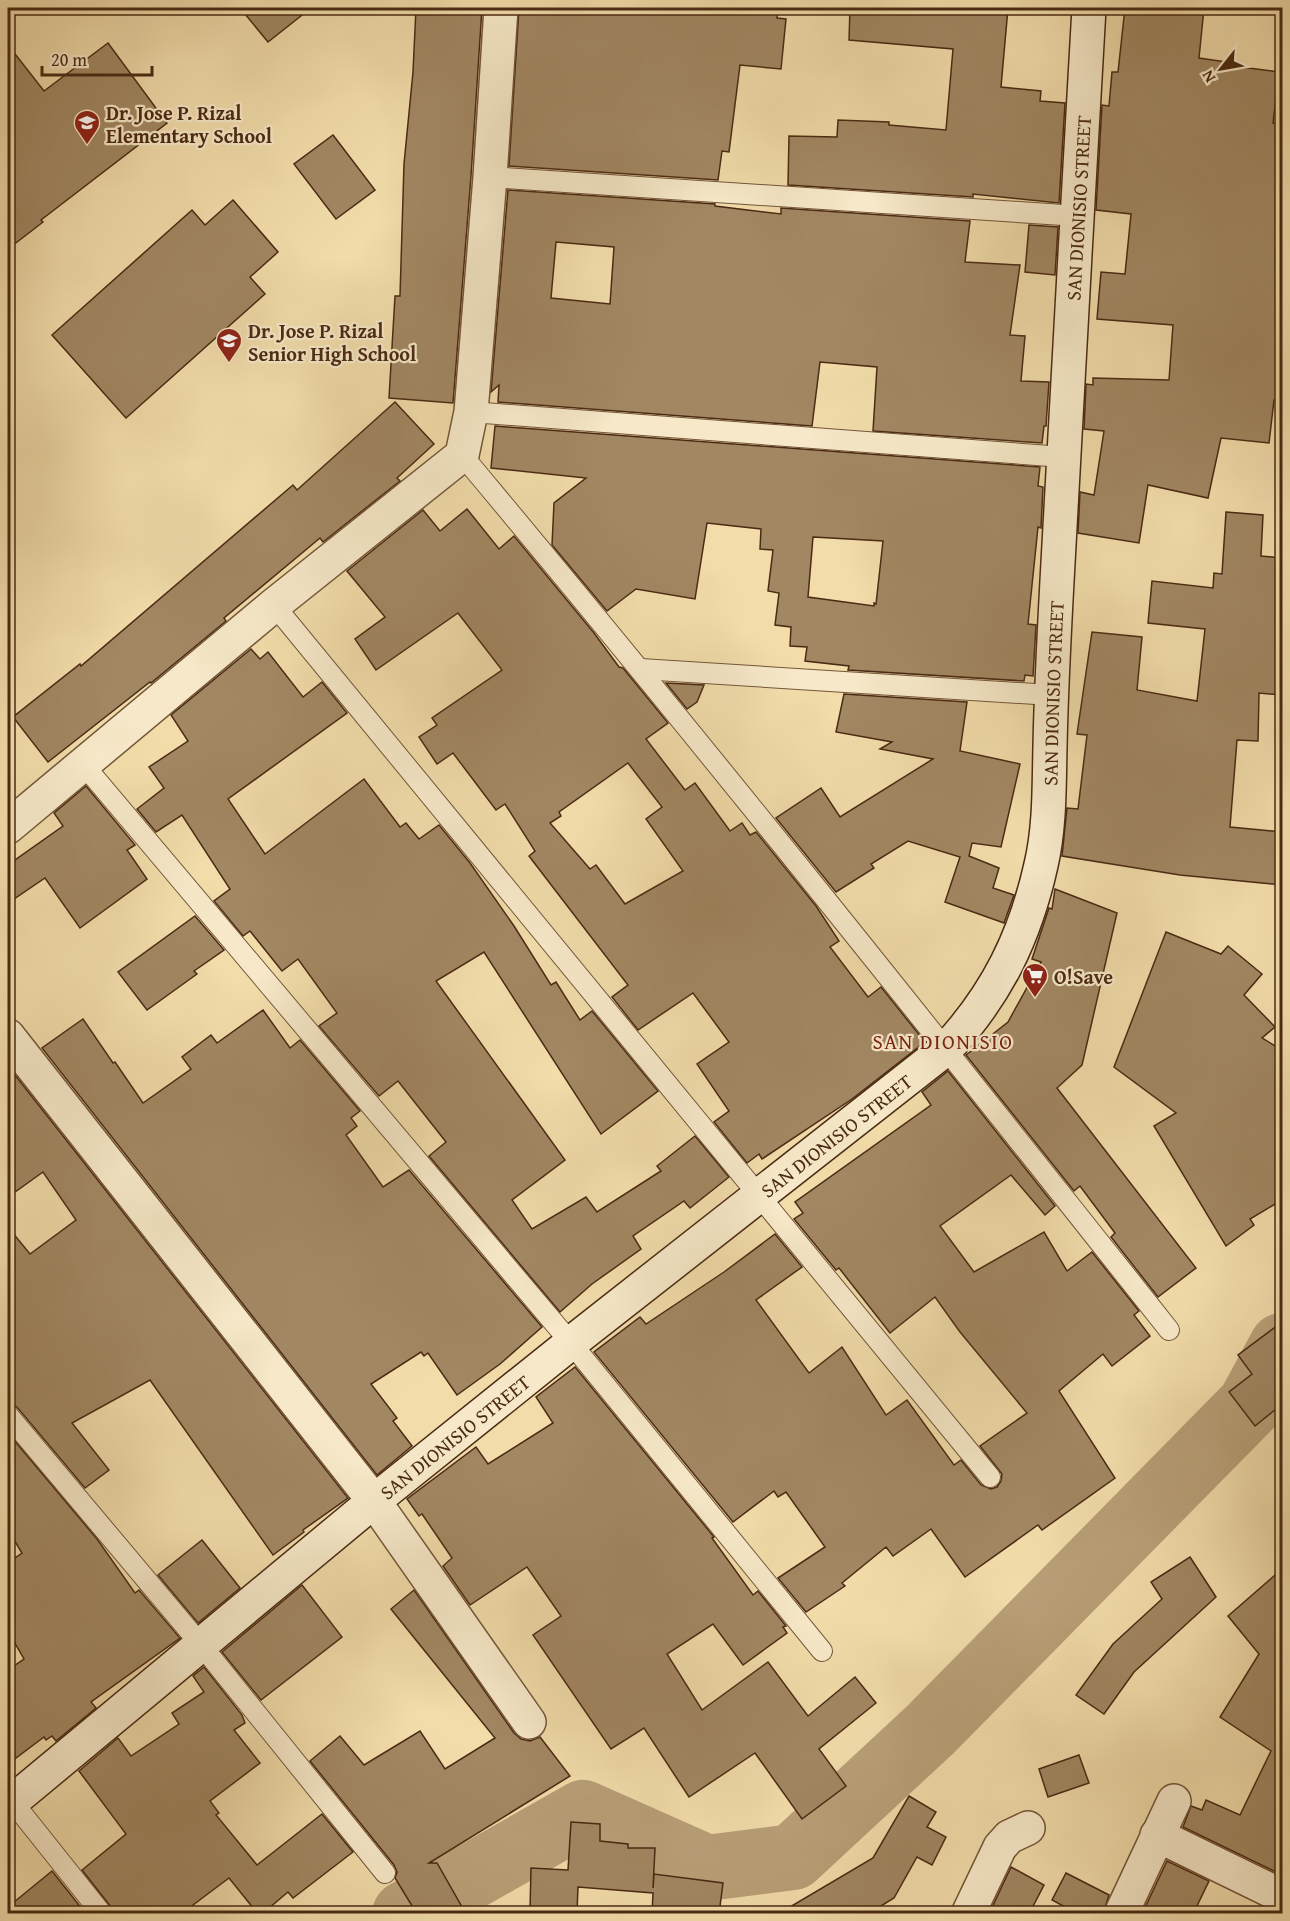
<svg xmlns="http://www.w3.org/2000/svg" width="1290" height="1921" font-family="'Gentium Book Plus',serif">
  <rect width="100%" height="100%" fill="#f1dcaa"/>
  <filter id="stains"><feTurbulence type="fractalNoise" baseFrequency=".00333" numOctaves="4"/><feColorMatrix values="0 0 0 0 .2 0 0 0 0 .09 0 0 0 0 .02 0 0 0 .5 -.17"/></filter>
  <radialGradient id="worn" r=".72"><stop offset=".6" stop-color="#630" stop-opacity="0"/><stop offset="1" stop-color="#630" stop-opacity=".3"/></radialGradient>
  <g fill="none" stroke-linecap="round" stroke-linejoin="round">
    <polyline stroke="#b89f77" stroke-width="66" points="405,1914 583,1813 707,1868 793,1857 930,1730 1250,1405 1282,1346"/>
  </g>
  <g fill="#a18762" stroke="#4a2a13" stroke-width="1.5" fill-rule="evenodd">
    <polygon points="240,8 311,8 268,42"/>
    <polygon points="416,8 482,8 471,176 453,403 389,398 395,296 400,296 404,164 413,72"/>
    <polygon points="519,8 778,8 777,18 786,19 781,69 740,65 729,152 722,151 718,180 509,166"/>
    <polygon points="850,8 1008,8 1001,87 1041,91 1040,101 1065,103 1059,203 973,194 973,197 788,185 789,136 837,137 838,120 889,122 889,125 946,130 953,49 849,40"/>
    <polygon points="1125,8 1204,8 1199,58 1234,63 1233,66 1279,72 1273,123 1282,124 1282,401 1274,400 1269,443 1221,438 1208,498 1148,485 1139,543 1078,533 1080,492 1094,495 1104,431 1084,429 1086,384 1093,385 1093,378 1169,380 1173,325 1097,319 1101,272 1125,274 1131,214 1096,210 1102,105 1109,106 1112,72 1118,72"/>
    <polygon points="108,43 167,123 41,220 43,222 8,249 8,45 44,91"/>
    <polygon points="333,135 375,190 336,219 294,164"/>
    <path d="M508,190l207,14v2l66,8v-6l189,13 -5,41 55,3 -10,70 15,1 -4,45 28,1 -3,44h-2l-2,17 -169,-12 4,-64 -57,-5 -8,64 -314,-24 1,-17 -8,7zM556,242l58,5 -4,57 -59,-6z"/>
    <polygon points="233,200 278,252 250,277 265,294 126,418 52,335 192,210 205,225"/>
    <polygon points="1029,225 1058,227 1055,275 1025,272"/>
    <polygon points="395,402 434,444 397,478 400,481 323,542 320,538 224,618 226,621 151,683 150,682 48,762 13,717 80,664 81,666 293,485 297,490"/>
    <path d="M495,426l545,41 -2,19 5,1 -2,41 -3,-1 -10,97 8,1 -3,51 -8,-1 -1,6 -176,-11 1,-4 -44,-5 2,-14 -17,-1 1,-19 -16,-2 4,-32 -11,-2 5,-41 -13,-1 1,-20 -54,-6 -12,76 -59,-10 -29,22 -55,-66 2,-42 32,-25 -95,-10zM813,537l70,4 -7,63 -2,-1v3l-66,-9z"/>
    <path d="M467,509l32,40 15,-13 80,97 25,34 4,1 45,55 -22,16 39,51 10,-7 35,48 12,-8 8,12 6,-3 60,74 23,35 -9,6 38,50 13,-10 44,55 -73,57 -90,60 -3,-5 -12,9 -33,-41 15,-11 -32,-47 32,-22 -36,-49 -55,37 -26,-33 16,-12 -99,-129 6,-5 -30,-47 -9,6 -43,-57 -16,11 -18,-27 18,-12 -5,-7 70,-48 -44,-57 -82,57 -21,-31 30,-22 -38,-46 76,-61 17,21zM628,763l34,44 -16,12 37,52 -58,33 -29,-39 -6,4 -40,-46 11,-7 -2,-4z"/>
    <polygon points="1226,512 1263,515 1261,556 1282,558 1282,695 1259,693 1258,741 1237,740 1230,827 1282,832 1282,885 1180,875 1062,856 1067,808 1078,809 1087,735 1077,734 1092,632 1142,637 1137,690 1197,701 1205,629 1148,623 1152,581 1213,588 1214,573 1222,574"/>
    <polygon points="251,649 260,659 268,652 303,697 322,682 347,713 228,799 265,854 364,779 400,827 406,823 419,839 439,825 470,863 514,926 551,985 556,982 580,1020 592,1011 658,1091 601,1134 484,952 436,981 565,1160 512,1200 532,1229 586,1197 597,1212 661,1171 657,1166 695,1136 729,1177 690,1208 684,1201 633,1236 641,1249 592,1284 560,1312 429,1156 446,1142 398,1081 379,1096 319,1026 337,1013 298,959 282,971 250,931 243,936 214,901 230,889 182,815 156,832 137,809 164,788 149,767 188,741 171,715"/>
    <polygon points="666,683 704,685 697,702 687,709"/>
    <polygon points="844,694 967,702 960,751 1020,764 1001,847 972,843 969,856 999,868 993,888 1014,895 1004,923 945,902 960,857 908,841 871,864 874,868 836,892 776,818 821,788 840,817 933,759 880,749 892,742 836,732"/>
    <polygon points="86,786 135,845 127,850 147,879 80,928 45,878 8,903 8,865 63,826 54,813"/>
    <polygon points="1055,889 1117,913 1082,1065 1057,1088 1196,1268 1158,1297 1111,1237 1115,1233 1080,1186 1074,1191 966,1055 1008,1022 1041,962 1032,959 1049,908 1052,909"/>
    <polygon points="195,916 224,950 194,971 197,974 147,1010 118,972"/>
    <polygon points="1166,932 1221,954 1228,946 1262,974 1244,995 1275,1027 1262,1038 1282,1050 1282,1200 1250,1219 1254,1225 1226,1246 1154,1126 1176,1113 1114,1067"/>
    <polygon points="263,1010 290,1048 300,1040 360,1111 351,1118 357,1126 346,1135 383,1187 409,1170 542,1327 500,1364 457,1395 428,1353 424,1356 421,1352 371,1384 397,1418 393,1421 412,1446 377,1475 42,1048 83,1019 113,1063 115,1062 143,1103 191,1069 182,1057 211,1035 217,1043"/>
    <polygon points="11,1070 348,1498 303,1530 304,1532 273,1555 150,1380 72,1423 109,1470 85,1488 17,1407 8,1403 8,1227 30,1254 76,1220 43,1172 8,1197 8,1072"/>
    <polygon points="948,1071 1055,1206 1045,1215 1011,1175 940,1226 974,1272 1044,1232 1067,1271 1092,1252 1139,1311 1134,1315 1150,1336 1112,1366 1103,1354 1059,1391 1115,1478 1042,1530 1038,1525 965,1577 931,1529 893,1556 886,1547 842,1583 845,1586 806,1612 778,1578 825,1547 786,1492 778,1497 774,1491 733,1522 594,1352 640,1317 646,1324 724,1272 775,1234 802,1267 756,1300 809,1373 842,1347 886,1415 907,1400 954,1465 961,1460 981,1485 991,1489 997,1487 1001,1481 1002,1474 980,1446 1027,1413 960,1332 935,1297 890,1333 839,1268 836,1270 794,1219 803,1213 795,1202 931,1105 922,1092"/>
    <polygon points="1282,1322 1282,1418 1276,1409 1255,1426 1229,1392 1252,1374 1238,1355"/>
    <polygon points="575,1367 714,1537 712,1538 753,1595 758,1591 786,1626 783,1627 787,1633 743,1665 713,1624 667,1654 702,1710 768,1662 808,1716 855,1677 876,1703 819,1749 846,1786 802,1819 755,1753 689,1797 644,1728 611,1749 533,1635 561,1616 527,1567 470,1605 443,1566 452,1558 422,1514 419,1516 407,1499 476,1447 488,1464 553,1423 536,1397"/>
    <polygon points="8,1433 97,1539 135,1593 139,1590 180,1638 91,1702 96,1708 56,1741 52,1736 46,1740 44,1737 8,1764 8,1670 24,1659 8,1631 8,1563 22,1553 8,1530"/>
    <polygon points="202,1540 240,1588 198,1623 158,1575"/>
    <polygon points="1190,1557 1216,1597 1134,1672 1104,1714 1076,1695 1113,1644 1162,1599 1151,1582"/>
    <polygon points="1282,1569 1282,1875 1183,1827 1191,1806 1202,1810 1206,1800 1240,1815 1271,1751 1220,1717 1259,1654 1228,1616"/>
    <polygon points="302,1585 342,1637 261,1700 222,1652"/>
    <polygon points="414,1590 514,1733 521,1739 530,1741 540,1737 570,1776 429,1863 437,1863 466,1914 417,1914 395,1878 397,1872 394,1865 310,1761 340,1736 364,1765 420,1731 445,1769 495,1738 391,1609"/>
    <polygon points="204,1667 242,1715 245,1723 234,1730 260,1763 210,1801 219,1813 216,1815 257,1865 322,1814 353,1852 293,1898 288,1892 262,1914 258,1914 229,1878 181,1914 114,1914 111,1907 82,1870 126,1834 79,1771 118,1738 131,1756 179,1724 172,1713 204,1692 193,1676"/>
    <polygon points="1079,1755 1089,1783 1048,1797 1039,1769"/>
    <polygon points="909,1796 936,1812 927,1827 946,1837 932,1865 917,1857 894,1898 868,1914 778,1914 873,1858"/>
    <polygon points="571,1822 600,1824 600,1841 628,1844 628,1848 655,1848 653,1888 654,1874 723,1883 719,1914 652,1914 653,1893 578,1887 577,1913 530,1910 531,1868 568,1870"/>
    <polygon points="1167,1861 1209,1881 1193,1914 1142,1914"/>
    <polygon points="1011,1867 1044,1885 1029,1914 989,1914"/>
    <polygon points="52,1871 86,1914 8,1914 8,1907"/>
    <polygon points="1066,1873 1109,1895 1103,1914 1078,1914 1052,1900"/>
  </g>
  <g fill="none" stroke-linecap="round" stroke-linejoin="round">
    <defs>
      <g id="lane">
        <polyline points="490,177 1078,216"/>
        <polyline points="471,412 1063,457"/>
        <path d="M462,455c241,288 474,581 707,875"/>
        <polyline points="274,605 990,1477"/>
        <polyline points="641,669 1051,695"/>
        <polyline points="83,764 571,1343 822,1651"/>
        <polyline points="8,1415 202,1646 385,1873"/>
        <polyline points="12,1801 102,1914"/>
      </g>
      <g id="street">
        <polyline points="8,827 274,605 462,455 471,412 490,177 501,8"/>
        <polyline points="8,1036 374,1501 529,1722"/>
        <polyline points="1157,1835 1282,1896"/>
        <polyline points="968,1914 1000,1847 1009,1837 1028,1828"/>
        <polyline points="1121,1914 1174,1801"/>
      </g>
      <g id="secondary">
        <path id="s1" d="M8,1805l366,-304 197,-158 376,-295c50,-54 78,-111 94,-183 9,-38 8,-79 9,-118 1,-55 4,-110 7,-166 9,-191 22,-382 32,-573"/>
      </g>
    </defs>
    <use href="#lane" stroke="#745639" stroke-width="22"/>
    <use href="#street" stroke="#745639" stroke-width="36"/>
    <use href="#secondary" stroke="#4a2a13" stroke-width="36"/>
    <use href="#lane" stroke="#f6e8c8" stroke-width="20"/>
    <use href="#street" stroke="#f6e8c8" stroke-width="33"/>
    <use href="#secondary" stroke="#f6e8c8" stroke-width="33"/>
  </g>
  <defs>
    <symbol id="school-pin" viewBox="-11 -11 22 30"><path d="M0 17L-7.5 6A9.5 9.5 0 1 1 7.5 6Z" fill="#8f2418" stroke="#f6e8c8"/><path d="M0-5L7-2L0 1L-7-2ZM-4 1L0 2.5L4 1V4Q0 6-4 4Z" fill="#fff"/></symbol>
    <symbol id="supermarket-pin" viewBox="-11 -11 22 30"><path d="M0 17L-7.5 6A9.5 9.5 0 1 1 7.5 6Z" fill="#8f2418" stroke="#f6e8c8"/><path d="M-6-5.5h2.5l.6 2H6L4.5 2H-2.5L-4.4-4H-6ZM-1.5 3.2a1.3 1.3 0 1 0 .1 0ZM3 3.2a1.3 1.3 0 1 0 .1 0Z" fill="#fff"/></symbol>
  </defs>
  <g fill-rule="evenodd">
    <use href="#school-pin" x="72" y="108" width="30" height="40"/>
    <use href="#school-pin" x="214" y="326" width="30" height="40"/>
    <use href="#supermarket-pin" x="1020" y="961" width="30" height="40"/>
  </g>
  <g text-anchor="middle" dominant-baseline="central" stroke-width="4.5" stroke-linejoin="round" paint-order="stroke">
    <g font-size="20" font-weight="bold" fill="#4a2a13" stroke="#f6e8c8" text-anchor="start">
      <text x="106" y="112">Dr. Jose P. Rizal<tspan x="106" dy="23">Elementary School</tspan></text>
      <text x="248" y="330">Dr. Jose P. Rizal<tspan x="248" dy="23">Senior High School</tspan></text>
      <text x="1054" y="976">O!Save</text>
    </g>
    <g font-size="20" fill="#4a2a13" stroke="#f6e8c8">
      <text stroke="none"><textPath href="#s1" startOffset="2073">SAN DIONISIO STREET</textPath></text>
      <text stroke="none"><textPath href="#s1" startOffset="1587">SAN DIONISIO STREET</textPath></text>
      <text stroke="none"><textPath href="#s1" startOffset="1065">SAN DIONISIO STREET</textPath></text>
      <text stroke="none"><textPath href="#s1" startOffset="579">SAN DIONISIO STREET</textPath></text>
    </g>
    <g font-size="21" letter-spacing="1.5" fill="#7a1f14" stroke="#f6e8c8">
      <text x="943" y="1041">SAN DIONISIO</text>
    </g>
  </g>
  <rect width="1290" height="1921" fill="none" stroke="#f1dcaa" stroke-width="30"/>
  <rect x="9" y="9" width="1272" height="1903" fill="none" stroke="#4a2a13" stroke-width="3"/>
  <rect x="15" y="15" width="1260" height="1891" fill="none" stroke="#4a2a13" stroke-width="1.5"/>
  <g transform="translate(1221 69) rotate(239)" stroke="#f6e8c8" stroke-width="4.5" paint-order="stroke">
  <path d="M0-4.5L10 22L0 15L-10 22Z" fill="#4a2a13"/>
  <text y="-9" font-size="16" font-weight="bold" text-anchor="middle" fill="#4a2a13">N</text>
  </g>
  <path d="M42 66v9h110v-9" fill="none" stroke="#4a2a13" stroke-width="3"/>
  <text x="51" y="66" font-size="18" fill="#4a2a13" stroke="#f6e8c8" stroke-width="4.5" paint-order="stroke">20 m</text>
  <rect width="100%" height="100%" filter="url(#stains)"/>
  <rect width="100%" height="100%" fill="url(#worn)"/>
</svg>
